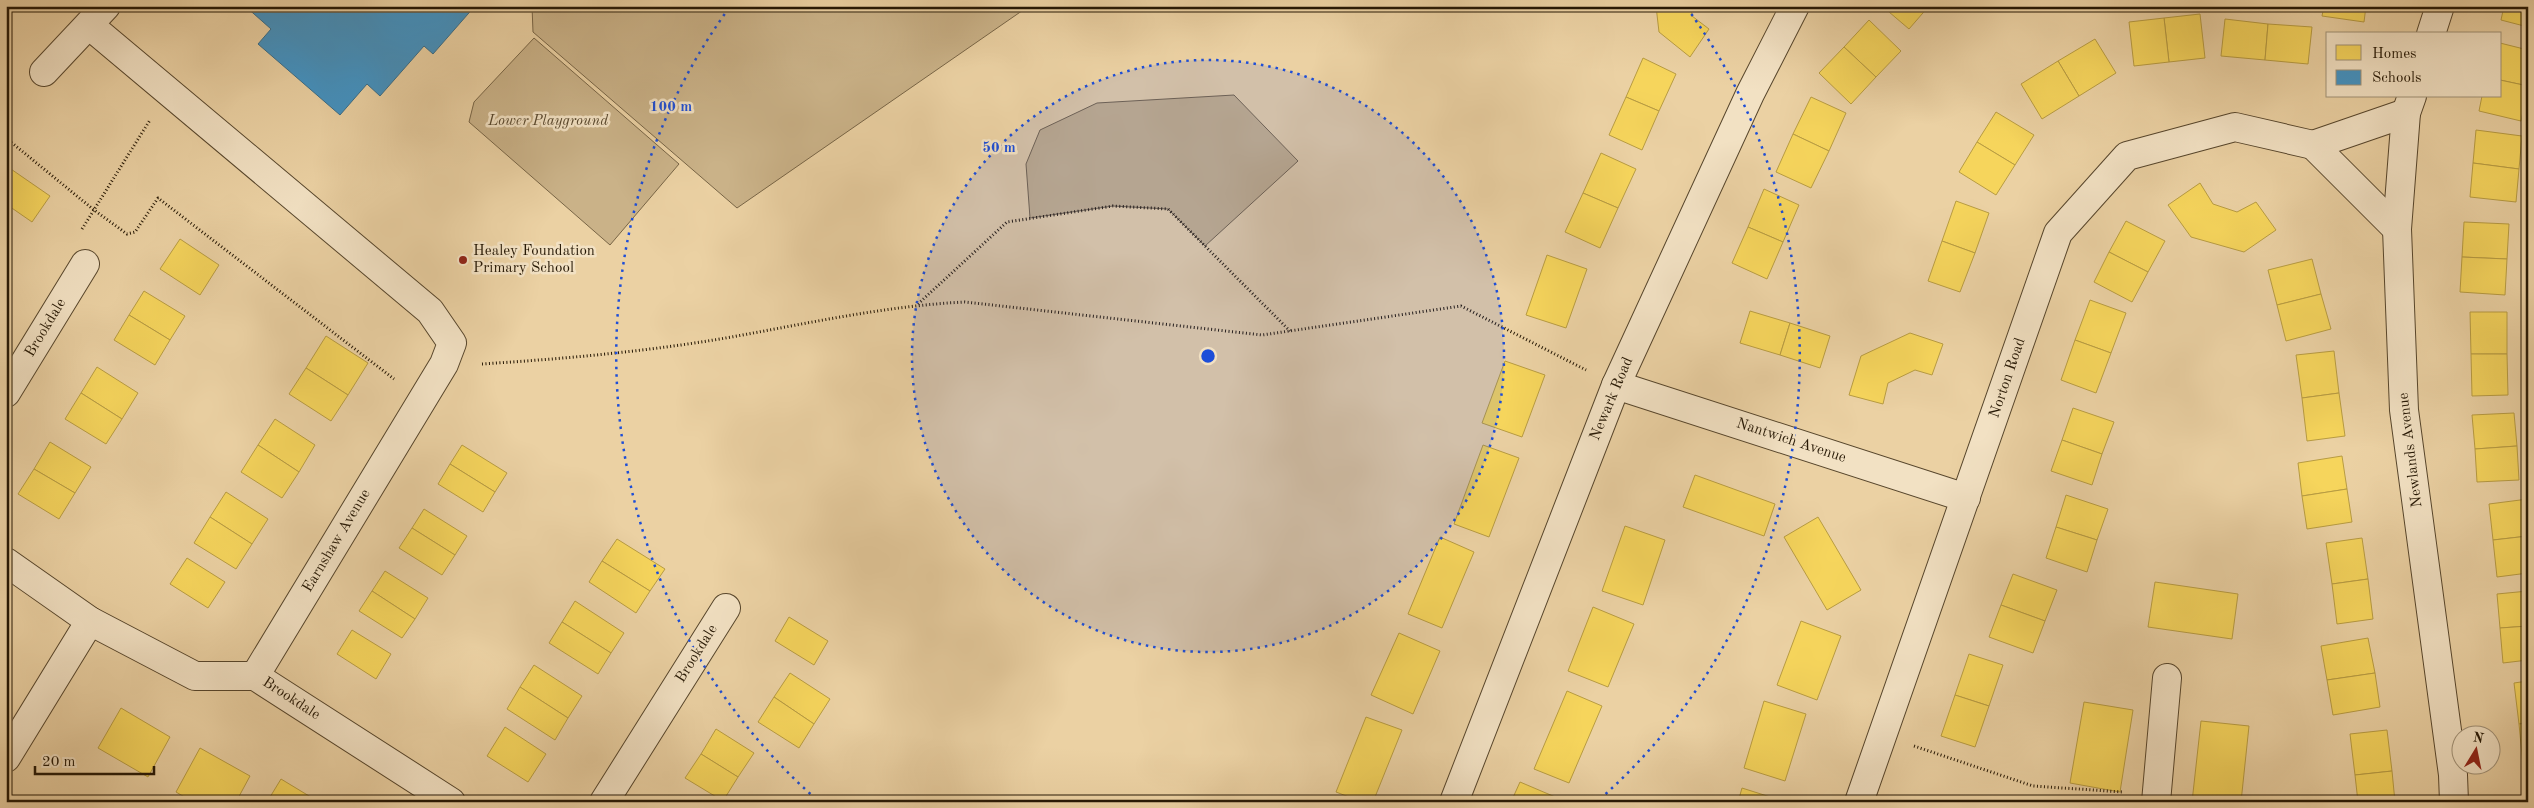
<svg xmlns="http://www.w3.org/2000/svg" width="2534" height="808" font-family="'Old Standard TT',serif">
  <rect width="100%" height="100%" fill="#ebd1a3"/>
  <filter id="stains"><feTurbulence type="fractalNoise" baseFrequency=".004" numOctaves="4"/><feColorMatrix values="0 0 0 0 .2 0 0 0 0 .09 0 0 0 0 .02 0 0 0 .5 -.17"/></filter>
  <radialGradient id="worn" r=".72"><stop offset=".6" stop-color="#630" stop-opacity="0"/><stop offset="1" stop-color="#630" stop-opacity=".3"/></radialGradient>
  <g fill="#cab288" stroke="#786546">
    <polygon points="532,6 1029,6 737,208 533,32"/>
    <polygon points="534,38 679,164 610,245 469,122 474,102"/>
    <polygon points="1234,95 1298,161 1205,246 1168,209 1113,206 1030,218 1026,164 1040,130 1097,103"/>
  </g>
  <g fill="#f6d55c" stroke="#b89c42">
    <polygon points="1656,6 1691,6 1692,16 1709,29 1690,57 1659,32"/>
    <polygon points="1882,6 1929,6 1909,29"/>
    <polygon points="2324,6 2366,6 2364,22 2322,16"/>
    <polygon points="2504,6 2528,6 2528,27 2501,20"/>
    <polygon points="2200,14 2205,58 2169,62 2164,18"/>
    <polygon points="2164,18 2169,62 2134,66 2129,22"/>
    <polygon points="2225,19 2268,24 2265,60 2221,56"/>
    <polygon points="1869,20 1901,51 1876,77 1844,47"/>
    <polygon points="2268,24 2312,27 2308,64 2265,60"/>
    <polygon points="2095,39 2116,73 2079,96 2058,61"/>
    <polygon points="2500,43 2528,50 2528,86 2500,80"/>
    <polygon points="1844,47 1876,77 1851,104 1819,73"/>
    <polygon points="1643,58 1676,74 1659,111 1626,97"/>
    <polygon points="2058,61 2079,96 2042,119 2021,84"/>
    <polygon points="2500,80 2528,86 2521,121 2479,111 2482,96 2500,96"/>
    <polygon points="1626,97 1659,111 1642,150 1609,135"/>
    <polygon points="1811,97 1846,113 1829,151 1793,134"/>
    <polygon points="1996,112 2034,135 2015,165 1977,142"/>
    <polygon points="2476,130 2522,136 2519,169 2473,163"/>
    <polygon points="1793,134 1829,151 1811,188 1776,172"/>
    <polygon points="1977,142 2015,165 1996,195 1959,172"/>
    <polygon points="1601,153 1636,169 1618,208 1583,193"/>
    <polygon points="2473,163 2519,169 2516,202 2470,197"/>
    <polygon points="8,167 50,196 32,222 6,204"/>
    <polygon points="2200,183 2213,204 2237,212 2256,202 2276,230 2244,252 2191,237 2168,205"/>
    <polygon points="1764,189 1799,205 1783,242 1748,227"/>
    <polygon points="1583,193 1618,208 1600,248 1565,232"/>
    <polygon points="1956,201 1989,213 1975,253 1942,241"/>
    <polygon points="2126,221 2165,241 2148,272 2109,252"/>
    <polygon points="2464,222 2509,224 2507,259 2462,257"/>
    <polygon points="1748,227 1783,242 1767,279 1732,263"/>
    <polygon points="180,239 219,265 200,295 160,269"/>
    <polygon points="1942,241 1975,253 1960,292 1928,281"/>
    <polygon points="2109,252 2148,272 2132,302 2094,282"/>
    <polygon points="1547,255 1587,269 1566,328 1526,315"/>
    <polygon points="2462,257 2507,259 2505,295 2460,292"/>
    <polygon points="2312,259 2321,294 2277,305 2268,270"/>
    <polygon points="144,291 185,316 170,340 129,315"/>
    <polygon points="2321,294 2331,329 2286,341 2277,305"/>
    <polygon points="2090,300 2126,313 2111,353 2075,340"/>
    <polygon points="1750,311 1790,323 1780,355 1740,343"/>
    <polygon points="2470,312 2507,312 2507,354 2471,354"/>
    <polygon points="129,315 170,340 155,365 114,340"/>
    <polygon points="1790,323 1830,336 1820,368 1780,355"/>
    <polygon points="1910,333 1943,344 1932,375 1915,370 1888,383 1883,404 1849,395 1861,356"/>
    <polygon points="326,336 368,363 348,395 306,368"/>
    <polygon points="2075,340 2111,353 2096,393 2061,380"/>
    <polygon points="2334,351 2339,393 2302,398 2296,355"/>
    <polygon points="2471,354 2507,354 2508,395 2472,396"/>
    <polygon points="1505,361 1545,375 1522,437 1482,423"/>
    <polygon points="97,367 138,393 122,419 81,393"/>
    <polygon points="306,368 348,395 331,421 289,394"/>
    <polygon points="81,393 122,419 106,444 65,419"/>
    <polygon points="2339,393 2345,436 2307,441 2302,398"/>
    <polygon points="2073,408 2114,422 2102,454 2062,440"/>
    <polygon points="2514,413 2517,446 2475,449 2472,415"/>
    <polygon points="275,419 315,445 299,472 258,445"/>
    <polygon points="2062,440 2102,454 2092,485 2051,471"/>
    <polygon points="50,442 91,467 75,493 34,469"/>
    <polygon points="258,445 299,472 282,498 241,472"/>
    <polygon points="462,445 507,473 495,492 450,464"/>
    <polygon points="1483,445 1519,458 1489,537 1454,524"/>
    <polygon points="2517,446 2519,480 2477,482 2475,449"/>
    <polygon points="2342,456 2347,489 2302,496 2298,463"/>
    <polygon points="450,464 495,492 483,512 438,484"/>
    <polygon points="34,469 75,493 59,519 18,494"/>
    <polygon points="1695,475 1775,504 1764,536 1683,507"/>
    <polygon points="2347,489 2352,522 2307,529 2302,496"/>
    <polygon points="226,492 268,519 252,544 210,517"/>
    <polygon points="2066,495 2108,509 2097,540 2056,527"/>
    <polygon points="2528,499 2528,536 2493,540 2489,504"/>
    <polygon points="424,509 467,536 455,555 412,528"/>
    <polygon points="210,517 252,544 236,569 194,543"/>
    <polygon points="1818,517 1861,590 1827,610 1784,537"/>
    <polygon points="1625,526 1665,540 1643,605 1602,591"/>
    <polygon points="2056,527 2097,540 2087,572 2046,558"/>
    <polygon points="412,528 455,555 442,575 399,548"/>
    <polygon points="2528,536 2528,573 2497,577 2493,540"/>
    <polygon points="1440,537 1474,552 1442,628 1408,614"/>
    <polygon points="2362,538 2368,579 2332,584 2326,543"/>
    <polygon points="617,539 665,569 650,591 602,561"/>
    <polygon points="187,558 225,582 208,608 170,584"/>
    <polygon points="602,561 650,591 636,613 589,582"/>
    <polygon points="385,571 428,598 415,619 372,591"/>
    <polygon points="2013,574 2057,590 2045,621 2001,605"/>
    <polygon points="2368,579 2373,619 2337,624 2332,584"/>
    <polygon points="2155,582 2238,594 2232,639 2148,627"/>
    <polygon points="372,591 415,619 402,638 359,611"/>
    <polygon points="2528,591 2528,626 2500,628 2497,594"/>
    <polygon points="575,601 624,633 611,653 562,622"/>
    <polygon points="2001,605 2045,621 2033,653 1989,637"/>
    <polygon points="1593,607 1634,624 1608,687 1568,671"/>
    <polygon points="789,617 828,641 814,665 775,641"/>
    <polygon points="1801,621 1841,636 1817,700 1777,685"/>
    <polygon points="562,622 611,653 598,674 549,643"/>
    <polygon points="2528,626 2528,660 2503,663 2500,628"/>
    <polygon points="352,630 391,654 376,679 337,654"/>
    <polygon points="1399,633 1440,651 1413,714 1371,695"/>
    <polygon points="2368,638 2375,673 2327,680 2321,646"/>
    <polygon points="1969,654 2003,665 1989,706 1955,695"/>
    <polygon points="534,665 582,696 568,718 520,687"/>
    <polygon points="790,673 830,699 814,724 774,697"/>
    <polygon points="2375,673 2380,707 2333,715 2327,680"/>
    <polygon points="2528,681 2528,723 2519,724 2514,683"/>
    <polygon points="520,687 568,718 555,740 507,709"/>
    <polygon points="1567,691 1602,706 1569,783 1534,769"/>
    <polygon points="1955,695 1989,706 1975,747 1941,736"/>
    <polygon points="774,697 814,724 799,748 758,722"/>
    <polygon points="1764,701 1806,714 1785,781 1744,768"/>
    <polygon points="2084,702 2133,710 2120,792 2070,783"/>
    <polygon points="121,708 170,737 148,777 98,748"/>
    <polygon points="1366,717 1402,730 1373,802 1362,802 1336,792"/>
    <polygon points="2201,721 2249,726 2241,802 2192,802"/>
    <polygon points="2528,723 2528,765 2523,765 2519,724"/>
    <polygon points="505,727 546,754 528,782 487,756"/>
    <polygon points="716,729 754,753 738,777 701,754"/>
    <polygon points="2387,730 2392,771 2355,775 2350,734"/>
    <polygon points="200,748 250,776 236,802 193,802 176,792"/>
    <polygon points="701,754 738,777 723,801 685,778"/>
    <polygon points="2392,771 2395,802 2358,802 2355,775"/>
    <polygon points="281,779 319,802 267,802"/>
    <polygon points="1520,782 1560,799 1559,802 1511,802"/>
    <polygon points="1742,788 1783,801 1783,802 1738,802"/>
    <polygon points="668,796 677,802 664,802"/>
  </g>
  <polygon fill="#4393c3" stroke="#3a6e8a" points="245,6 475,6 433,54 424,46 380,96 367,84 340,115 258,44 271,29"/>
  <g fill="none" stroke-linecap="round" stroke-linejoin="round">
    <defs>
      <g id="minor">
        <polyline points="89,25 430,311 452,343 444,364 255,676"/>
        <polyline points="2431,34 2440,6"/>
        <polyline points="44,72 106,6"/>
        <polyline points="2412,96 2406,113 2397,229 2404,410 2453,775 2454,802"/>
        <polyline points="2313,145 2397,229"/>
        <polyline points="2313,145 2406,113"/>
        <polyline points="1616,385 1966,498"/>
        <polyline points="6,393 85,264"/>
        <polyline points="6,562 90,621 195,676 255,676 451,802"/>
        <polyline points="6,758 90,621"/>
        <polyline points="604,802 726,608"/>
        <polyline points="1454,802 1616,385 1750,94 1795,6"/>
        <polyline points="1859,802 2058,233 2127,156 2235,127 2313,145"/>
        <polyline points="2156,802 2167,678"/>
      </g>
    </defs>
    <use href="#minor" stroke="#57462c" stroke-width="30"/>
    <g stroke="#261805" stroke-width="3" stroke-dasharray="1 2.5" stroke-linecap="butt">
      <polyline points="6,138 94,210 127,234 135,232 158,198 394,379"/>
      <polyline points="82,229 150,120"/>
      <polyline points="918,304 1007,222 1113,206 1168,209 1290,331"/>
      <path d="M482,364c79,-5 159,-12 238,-25 81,-14 162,-33 245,-37l297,33 199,-29 125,64"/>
      <polyline points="1914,746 2033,786 2123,792"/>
    </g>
    <use href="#minor" stroke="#f2e1c3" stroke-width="28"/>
  </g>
  <circle cx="1208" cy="356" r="296" fill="#1d4ed8" fill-opacity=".12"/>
  <g fill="none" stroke="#1d4ed8" stroke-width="2.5" stroke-dasharray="2.5 5">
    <circle cx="1208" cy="356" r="296"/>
    <path d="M816 799A592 592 0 0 1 729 8M1687 8A592 592 0 0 1 1600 799"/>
  </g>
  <circle fill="#8f2418" stroke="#f2e1c3" stroke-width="2" cx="463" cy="260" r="5"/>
  <g text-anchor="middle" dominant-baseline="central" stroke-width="5" stroke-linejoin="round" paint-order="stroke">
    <g font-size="15" font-style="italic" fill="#57462c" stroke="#f2e1c3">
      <text x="548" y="121">Lower Playground</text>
    </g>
    <g font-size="15" fill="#261805" stroke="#f2e1c3" text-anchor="start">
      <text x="473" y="251">Healey Foundation<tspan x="473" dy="17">Primary School</tspan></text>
    </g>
    <g font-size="15" fill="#261805" stroke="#f2e1c3">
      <text transform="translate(46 328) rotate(-59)">Brookdale</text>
      <text transform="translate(2008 378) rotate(-71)">Norton Road</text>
      <text transform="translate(1612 399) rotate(-67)">Newark Road</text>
      <text transform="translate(1791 441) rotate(18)">Nantwich Avenue</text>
      <text transform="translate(2411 450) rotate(-97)">Newlands Avenue</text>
      <text transform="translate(337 541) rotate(-59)">Earnshaw Avenue</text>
      <text transform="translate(697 654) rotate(-58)">Brookdale</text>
      <text transform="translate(291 699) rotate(33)">Brookdale</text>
    </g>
  </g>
  <circle cx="1208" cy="356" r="8" fill="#1d4ed8" stroke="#f2e1c3" stroke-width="2.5"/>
  <g font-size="15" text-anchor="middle" font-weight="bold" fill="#1d4ed8" stroke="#f2e1c3" stroke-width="5" stroke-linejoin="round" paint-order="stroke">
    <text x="671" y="111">100 m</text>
    <text x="999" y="152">50 m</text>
  </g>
  <rect width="2534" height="808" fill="none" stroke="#ebd1a3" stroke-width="25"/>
  <rect x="8" y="8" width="2519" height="793" fill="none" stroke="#261805" stroke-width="2.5"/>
  <rect x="12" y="12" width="2509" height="783" fill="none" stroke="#261805"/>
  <rect x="2326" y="32" width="175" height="65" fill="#f2e1c3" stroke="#a09177"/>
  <rect x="2336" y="45" width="25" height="15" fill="#f6d55c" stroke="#a09177"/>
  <text x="2372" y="58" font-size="15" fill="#261805">Homes</text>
  <rect x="2336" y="70" width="25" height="15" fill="#4393c3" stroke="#a09177"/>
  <text x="2372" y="82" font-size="15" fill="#261805">Schools</text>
  <g transform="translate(2476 750) rotate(10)"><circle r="24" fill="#f2e1c3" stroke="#a09177"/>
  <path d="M0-4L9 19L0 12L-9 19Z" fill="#8f2418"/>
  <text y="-8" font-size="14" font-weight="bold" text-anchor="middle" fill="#261805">N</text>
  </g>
  <path d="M35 766v8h119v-8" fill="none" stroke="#261805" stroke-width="2.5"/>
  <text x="42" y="766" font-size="15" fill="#261805" stroke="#f2e1c3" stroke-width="4" paint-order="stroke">20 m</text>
  <rect width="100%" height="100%" filter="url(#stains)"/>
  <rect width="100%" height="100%" fill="url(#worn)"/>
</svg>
